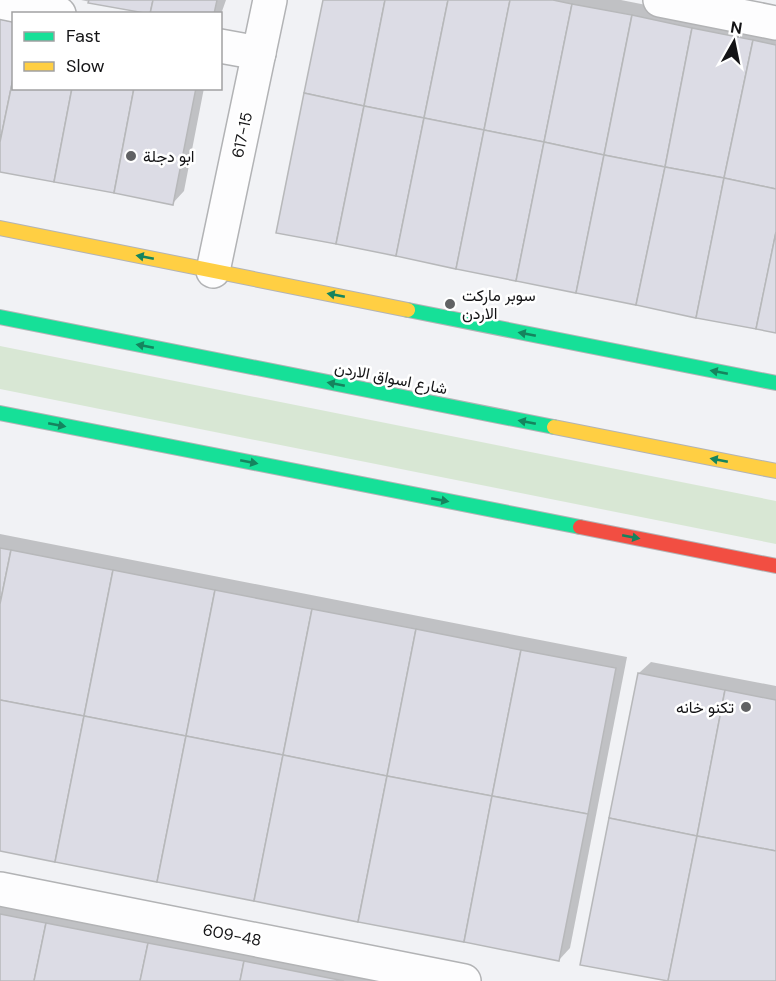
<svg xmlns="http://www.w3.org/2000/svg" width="776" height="981" font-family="'DM Sans',Vazirmatn,sans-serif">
  <rect width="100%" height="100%" fill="#f1f2f5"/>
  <polygon fill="#d8e7d4" points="0,346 776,501 776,544 0,389"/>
  <g fill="#0003">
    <polygon points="81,0 226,0 220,17 220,14 147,14"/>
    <polygon points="324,0 621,0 776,31 776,332"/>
    <polygon points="0,6 14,14 14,88 204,88 184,191 173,203 0,170"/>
    <polygon points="0,534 627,657 570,948 559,960 0,850"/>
    <polygon points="651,662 776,686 776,981 668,981 639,673"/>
    <polygon points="0,900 415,981 0,981"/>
  </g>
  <g fill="#dcdce5" stroke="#b7b8ba" stroke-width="1.5">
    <polygon points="89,0 153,0 150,14 88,3"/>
    <polygon points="153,0 217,0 214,14 150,14"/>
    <polygon points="323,0 385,0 364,106 304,93"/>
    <polygon points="385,0 448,0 424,118 364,106"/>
    <polygon points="448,0 510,0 484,130 424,118"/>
    <polygon points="510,0 553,0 572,4 544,142 484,130"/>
    <polygon points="572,4 632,15 604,155 544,142"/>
    <polygon points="632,15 692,28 665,167 604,155"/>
    <polygon points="0,19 14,22 14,74 0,142"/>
    <polygon points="692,28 753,40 724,178 665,167"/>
    <polygon points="753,40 776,45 776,189 724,178"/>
    <polygon points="14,74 14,88 72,88 54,182 0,172 0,142"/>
    <polygon points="72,88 134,88 114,193 54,182"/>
    <polygon points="134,88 196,88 173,205 114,193"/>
    <polygon points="304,93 364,106 336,244 276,233"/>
    <polygon points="364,106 424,118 396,256 336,244"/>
    <polygon points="424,118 484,130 456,269 396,256"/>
    <polygon points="484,130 544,142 516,281 456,269"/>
    <polygon points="544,142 604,155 576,293 516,281"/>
    <polygon points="604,155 665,167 636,305 576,293"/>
    <polygon points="665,167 724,178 696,318 636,305"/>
    <polygon points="724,178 776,189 776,232 756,329 696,318"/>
    <polygon points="776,232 776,333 756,329"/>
    <polygon points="0,548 11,550 0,604"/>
    <polygon points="11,550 113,570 84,716 0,700 0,604"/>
    <polygon points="113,570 215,590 186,736 84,716"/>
    <polygon points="215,590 312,609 283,755 186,736"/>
    <polygon points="312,609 416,629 387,776 283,755"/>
    <polygon points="416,629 521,650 492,796 387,776"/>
    <polygon points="521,650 616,668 588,814 492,796"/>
    <polygon points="638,673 725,690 697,836 609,818"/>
    <polygon points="725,690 776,700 776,851 697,836"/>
    <polygon points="0,700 84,716 55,862 0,851"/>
    <polygon points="84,716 186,736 157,882 55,862"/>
    <polygon points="186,736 283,755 254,901 157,882"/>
    <polygon points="283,755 387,776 358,922 254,901"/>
    <polygon points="387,776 492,796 464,942 358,922"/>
    <polygon points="492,796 588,814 559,961 464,942"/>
    <polygon points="609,818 697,836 668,981 580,965"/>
    <polygon points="697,836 776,851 776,981 668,981"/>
    <polygon points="0,914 46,923 34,981 0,981"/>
    <polygon points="46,923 148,943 140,981 34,981"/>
    <polygon points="148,943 244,961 240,981 140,981"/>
    <polygon points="244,961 344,981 240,981"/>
  </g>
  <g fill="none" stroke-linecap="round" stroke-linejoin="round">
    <defs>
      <g id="street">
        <polyline points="660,0 776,23"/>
        <polyline points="0,2 59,14"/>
        <polyline points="220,46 259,53"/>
        <polyline points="213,271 270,0"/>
        <polyline points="0,889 464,981"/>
      </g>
      <g id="fast">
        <polyline points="408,310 776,383"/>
        <polyline points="0,317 554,427"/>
        <polyline points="0,413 580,527"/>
      </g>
      <g id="slow">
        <polyline points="0,228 408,310"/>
        <polyline points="554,427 776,471"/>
      </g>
      <polyline id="jam" points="580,527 776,566"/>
    </defs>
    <use href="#street" stroke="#b2b3b5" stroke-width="36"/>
    <use href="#fast" stroke="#b2b3b5" stroke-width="16"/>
    <use href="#slow" stroke="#b2b3b5" stroke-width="16"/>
    <use href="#jam" stroke="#b2b3b5" stroke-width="16"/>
    <use href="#street" stroke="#fdfdfe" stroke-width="33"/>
    <use href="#fast" stroke="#16e098" stroke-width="14"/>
    <use href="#slow" stroke="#ffcf43" stroke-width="14"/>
    <use href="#jam" stroke="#f24e42" stroke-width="14"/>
  </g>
  <defs><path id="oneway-solid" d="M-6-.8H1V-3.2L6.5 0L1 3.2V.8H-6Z" transform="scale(1.5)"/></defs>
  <g fill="#15845e">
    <use href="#oneway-solid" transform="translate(145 257) rotate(-169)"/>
    <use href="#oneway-solid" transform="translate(336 295) rotate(-169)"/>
    <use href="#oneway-solid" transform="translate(527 334) rotate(-169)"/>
    <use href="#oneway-solid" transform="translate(145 346) rotate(-169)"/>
    <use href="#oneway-solid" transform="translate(719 372) rotate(-169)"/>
    <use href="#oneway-solid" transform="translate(336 384) rotate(-169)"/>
    <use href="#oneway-solid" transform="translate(527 422) rotate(-169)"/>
    <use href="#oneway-solid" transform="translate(57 425) rotate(11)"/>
    <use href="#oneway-solid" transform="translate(719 460) rotate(-169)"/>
    <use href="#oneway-solid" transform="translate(249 462) rotate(11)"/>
    <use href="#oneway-solid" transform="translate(440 500) rotate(11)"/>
    <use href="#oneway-solid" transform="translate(631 537) rotate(11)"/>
  </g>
  <g fill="#616264" stroke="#fff" stroke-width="2">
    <circle cx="131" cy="156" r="6"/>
    <circle cx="450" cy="304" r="6"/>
    <circle cx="746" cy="707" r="6"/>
  </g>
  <g text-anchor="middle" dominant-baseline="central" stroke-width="5" stroke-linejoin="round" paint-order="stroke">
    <g font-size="16" fill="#141416" stroke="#fff">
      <text transform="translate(242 135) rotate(-78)">617-15</text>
      <text transform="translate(391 378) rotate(11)">شارع اسواق الاردن</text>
      <text transform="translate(232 935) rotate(11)">609-48</text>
    </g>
    <g font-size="16" fill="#141416" stroke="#fff" text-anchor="start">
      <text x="143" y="156">ابو دجلة</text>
      <text x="462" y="295">سوبر ماركت<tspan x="462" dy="18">الاردن</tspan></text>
      <text x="734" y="707" text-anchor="end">تكنو خانه</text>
    </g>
  </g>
  <rect x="12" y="12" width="210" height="78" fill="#ffffff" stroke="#a1a1a2" stroke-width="1.5"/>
  <rect x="24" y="32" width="30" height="9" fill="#16e098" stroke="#a1a1a2" stroke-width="1.5"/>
  <text x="66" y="42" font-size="18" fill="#141416">Fast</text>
  <rect x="24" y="62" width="30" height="9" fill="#ffcf43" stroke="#a1a1a2" stroke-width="1.5"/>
  <text x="66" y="72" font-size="18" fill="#141416">Slow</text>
  <g transform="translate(734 42) rotate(9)" stroke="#ffffff" stroke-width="4.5" paint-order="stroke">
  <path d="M0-4.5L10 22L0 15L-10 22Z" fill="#141416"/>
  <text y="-9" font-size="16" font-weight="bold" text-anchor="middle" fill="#141416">N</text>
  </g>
</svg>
